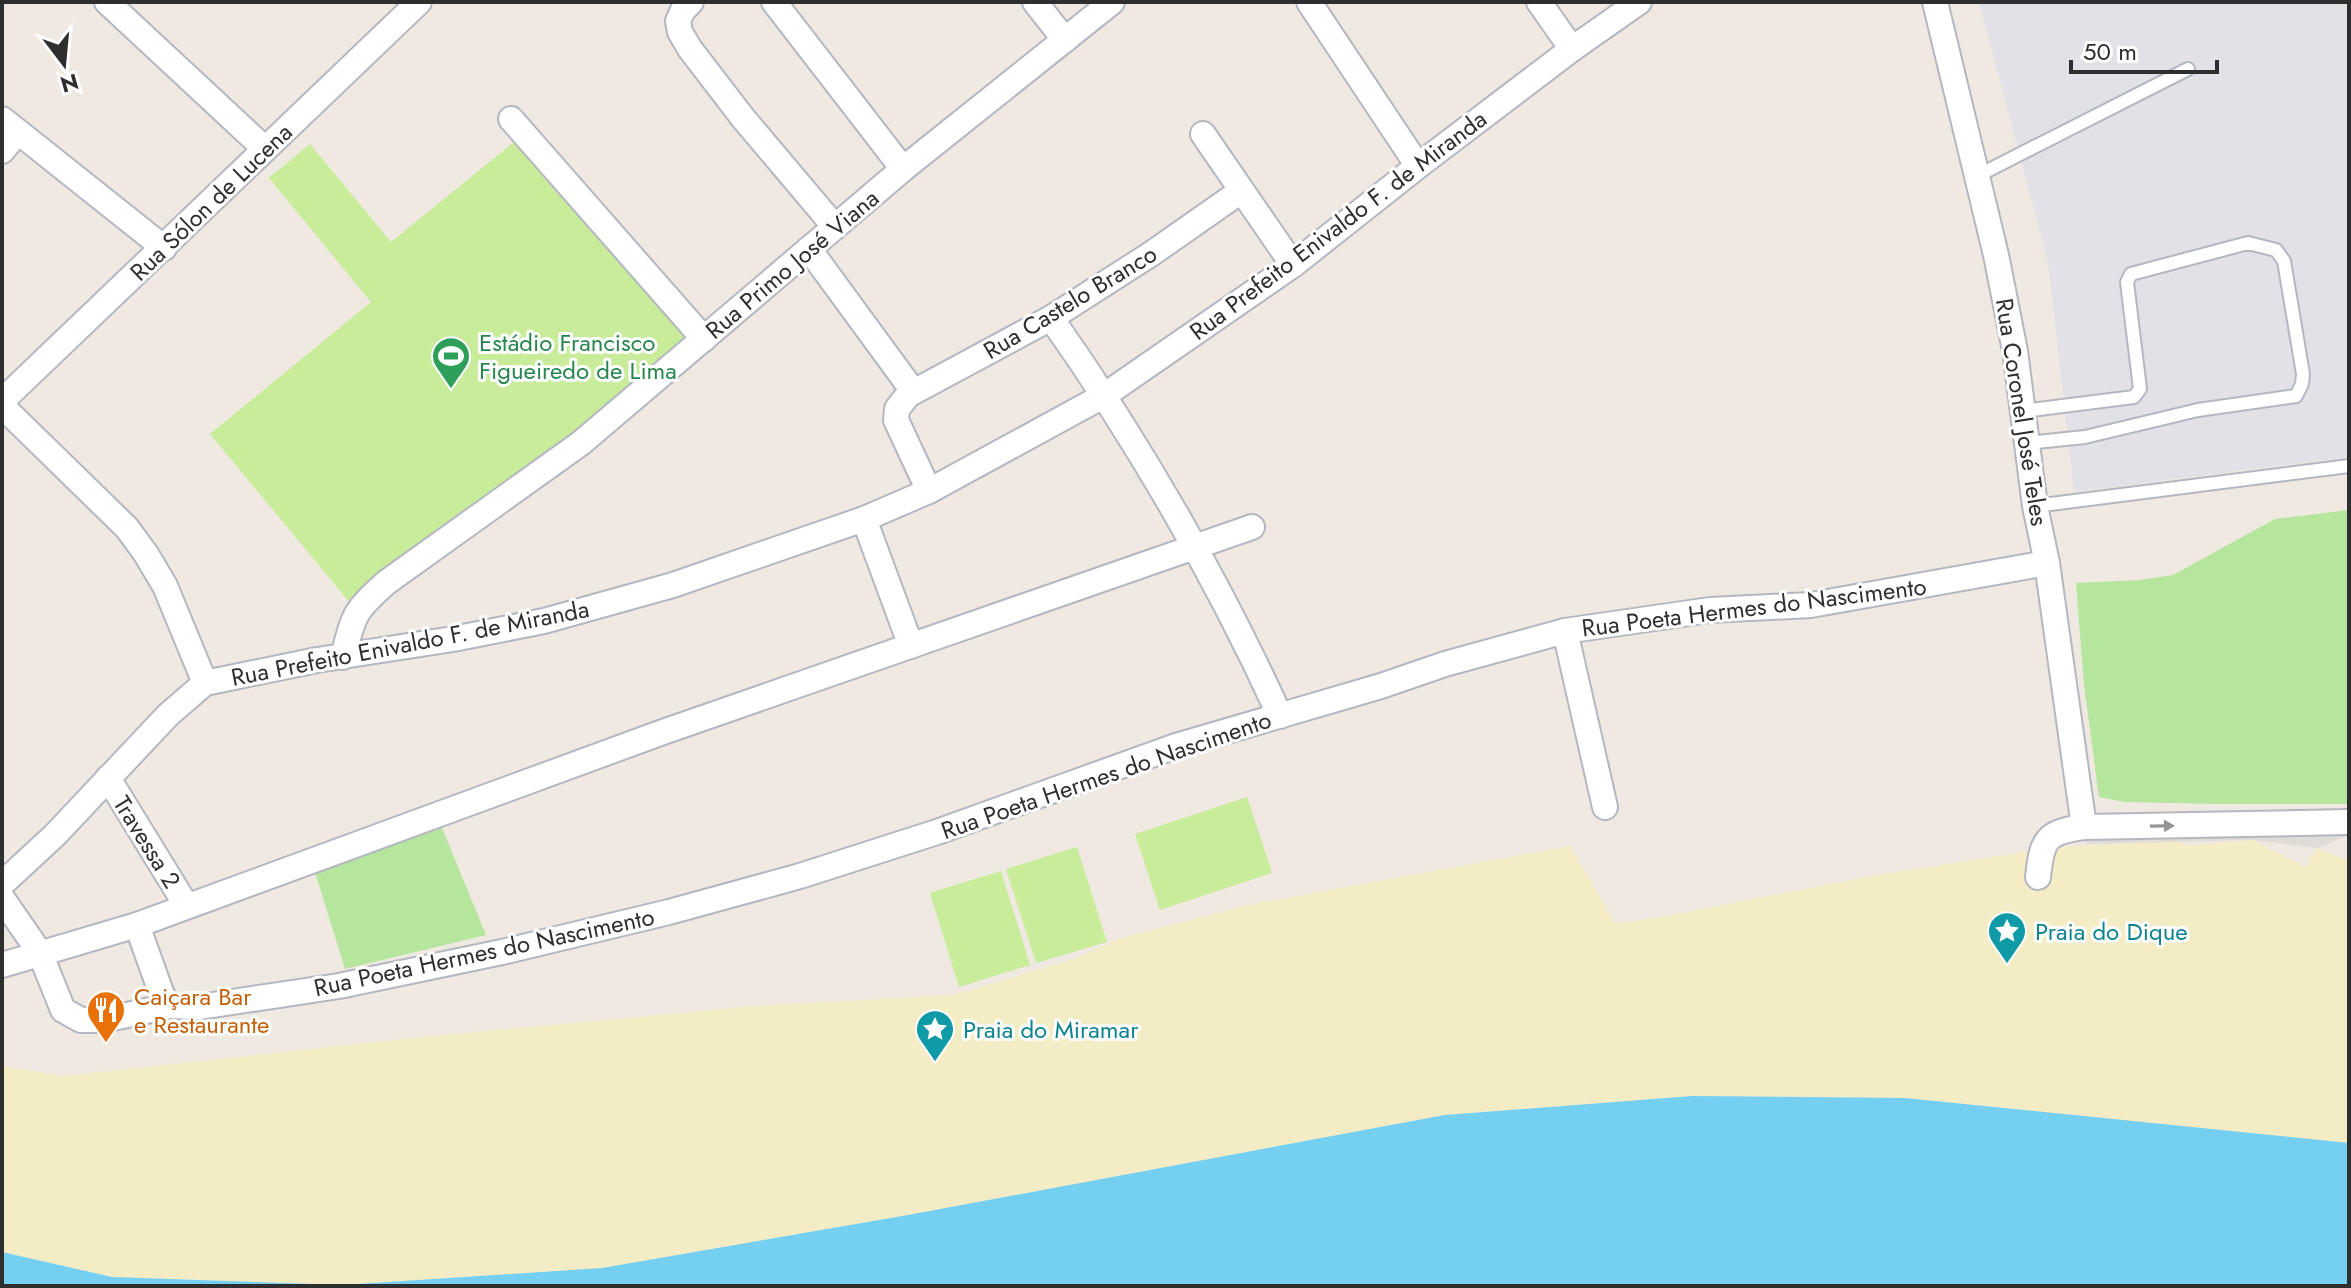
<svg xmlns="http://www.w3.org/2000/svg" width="2351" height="1288" font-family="Jost,sans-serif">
  <rect width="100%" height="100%" fill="#efe9e1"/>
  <polygon fill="#e3e1e8" points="1979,2 2349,2 2349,457 2074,492 2048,262"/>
  <g fill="#b6e59e">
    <polygon points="2349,510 2349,804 2219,804 2125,802 2099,797 2084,685 2076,583 2140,580 2173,575 2275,519"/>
    <polygon points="442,828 486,935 345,969 315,872"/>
  </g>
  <polygon fill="#f3ecc5" points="2253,840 2306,867 2317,848 2349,861 2349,1143 1905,1098 1692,1096 1445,1115 908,1215 602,1268 342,1285 112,1277 2,1252 2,1066 63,1076 423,1037 755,1006 953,995 1074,959 1121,938 1253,904 1570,846 1615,923 1656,918 1882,874 2058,847 2178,841 2186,846"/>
  <g fill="#c9ec9a">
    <polygon points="520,137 693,345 361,616 210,434 371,302 269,178 310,144 391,242"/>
    <polygon points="1247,797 1272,873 1160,910 1135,834"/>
    <polygon points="1077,847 1107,942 1036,963 1006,869"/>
    <polygon points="1001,871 1030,965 959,987 930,893"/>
  </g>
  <polygon fill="#dfdcd8" points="2349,829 2349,835 2317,848 2253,840 2086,844 2086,839"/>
  <polygon fill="#75cff0" points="1692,1096 1905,1098 2349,1143 2349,1286 2,1286 2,1252 112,1277 342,1285 602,1268 908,1215 1445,1115"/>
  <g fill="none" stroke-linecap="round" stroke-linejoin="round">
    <defs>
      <g id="service">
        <polyline points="1977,176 2188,69"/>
        <polyline points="2023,411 2134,397 2140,389 2127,282 2131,274 2248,243 2276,250 2284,261 2303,374 2302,384 2296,396 2198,410 2085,437 2027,443"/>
        <polyline points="2035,506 2349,466"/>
      </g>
      <g id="minor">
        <polyline points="107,2 265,149"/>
        <polyline points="691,2 683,10 678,21 680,32 690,49 743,118 835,227"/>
        <polyline points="774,2 903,169"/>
        <polyline points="1035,2 1065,40"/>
        <polyline points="1309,2 1418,166"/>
        <polyline points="1539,2 1572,49"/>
        <polyline points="1935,2 1996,255 2015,351 2035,506 2047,563 2084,827"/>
        <polyline points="2,119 164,248"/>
        <polyline points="511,119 704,339"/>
        <polyline points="1203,134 1293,265"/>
        <polyline points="2,151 18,132"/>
        <polyline points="809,249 913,391"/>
        <path d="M1051,318c88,125 165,258 229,398"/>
        <polyline points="2,401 419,2"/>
        <polyline points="2,406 127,528 146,554 165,586 205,683"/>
        <polyline points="929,491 896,420 897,409 908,395 1051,318 1151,254 1241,191"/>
        <polyline points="864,519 911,646"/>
        <polyline points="1565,631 1605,807"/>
        <path d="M343,657c11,-43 11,-46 44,-75l194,-139 322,-274 209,-167"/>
        <polyline points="108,778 186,905"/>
        <path d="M2038,877c4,-38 8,-45 46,-50l265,-5"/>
        <polyline points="2,884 55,835 168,715 205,683 317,660 453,639 544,621 673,585 864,519 929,491 1105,395 1293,265 1418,166 1572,49 1639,2"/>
        <polyline points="2,898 40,953 63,1010 81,1020 103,1020 170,1006 199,1007 339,986 502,952 669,912 800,876 937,832 1176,746 1381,686 1445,664 1565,631 1710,610 1811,605 2047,563"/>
        <polyline points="137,925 162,995 170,1006"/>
        <polyline points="2,965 137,925 663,732 1252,527"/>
      </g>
    </defs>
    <use href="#service" stroke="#b4b7c1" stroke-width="16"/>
    <use href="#minor" stroke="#b4b7c1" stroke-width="28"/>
    <use href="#service" stroke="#fff" stroke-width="12"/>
    <use href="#minor" stroke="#fff" stroke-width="24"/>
  </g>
  <defs><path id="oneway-solid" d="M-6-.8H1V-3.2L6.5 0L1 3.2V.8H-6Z" transform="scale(2)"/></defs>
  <use fill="#969696" href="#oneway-solid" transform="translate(2162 826) rotate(-1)"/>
  <defs>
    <symbol id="stadium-pin" viewBox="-11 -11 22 30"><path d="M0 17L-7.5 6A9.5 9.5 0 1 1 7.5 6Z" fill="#2e9e5b" stroke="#fff"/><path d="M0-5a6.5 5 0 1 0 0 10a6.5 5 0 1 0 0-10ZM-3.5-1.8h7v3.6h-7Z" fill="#fff"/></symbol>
    <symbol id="sight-pin" viewBox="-11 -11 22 30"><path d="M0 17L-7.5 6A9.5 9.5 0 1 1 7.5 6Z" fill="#0f9aa8" stroke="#fff"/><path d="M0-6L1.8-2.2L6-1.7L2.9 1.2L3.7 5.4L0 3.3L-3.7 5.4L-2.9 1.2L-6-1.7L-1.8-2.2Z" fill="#fff"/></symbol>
    <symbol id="restaurant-pin" viewBox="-11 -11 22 30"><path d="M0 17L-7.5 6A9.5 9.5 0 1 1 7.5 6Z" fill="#e8710a" stroke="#fff"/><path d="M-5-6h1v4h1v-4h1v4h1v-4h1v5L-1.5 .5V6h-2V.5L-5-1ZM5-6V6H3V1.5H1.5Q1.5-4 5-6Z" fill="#fff"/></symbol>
  </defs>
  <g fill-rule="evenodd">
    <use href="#stadium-pin" x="429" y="334" width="44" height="60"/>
    <use href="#sight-pin" x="1985" y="909" width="44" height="60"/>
    <use href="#restaurant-pin" x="84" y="988" width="44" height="60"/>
    <use href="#sight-pin" x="913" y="1007" width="44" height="60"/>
  </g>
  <g text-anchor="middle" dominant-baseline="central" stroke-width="6" stroke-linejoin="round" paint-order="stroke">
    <g font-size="24" fill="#2e2e2e" stroke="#fff">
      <text transform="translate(211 202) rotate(-44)">Rua Sólon de Lucena</text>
      <text transform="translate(1338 225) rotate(-37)">Rua Prefeito Enivaldo F. de Miranda</text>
      <text transform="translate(792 264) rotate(-40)">Rua Primo José Viana</text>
      <text transform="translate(1070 302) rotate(-31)">Rua Castelo Branco</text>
      <text transform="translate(2022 412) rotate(81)">Rua Coronel José Teles</text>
      <text transform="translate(1754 607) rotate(-7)">Rua Poeta Hermes do Nascimento</text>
      <text transform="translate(410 643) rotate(-11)">Rua Prefeito Enivaldo F. de Miranda</text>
      <text transform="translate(1106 775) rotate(-19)">Rua Poeta Hermes do Nascimento</text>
      <text transform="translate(147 842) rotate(58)">Travessa 2</text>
      <text transform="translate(484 952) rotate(-12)">Rua Poeta Hermes do Nascimento</text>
    </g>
    <g font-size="24" fill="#27864d" stroke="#fff" text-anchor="start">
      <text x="479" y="342">Estádio Francisco<tspan x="479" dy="28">Figueiredo de Lima</tspan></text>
    </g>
    <g font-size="24" fill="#0d838f" stroke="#fff" text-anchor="start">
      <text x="2035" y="931">Praia do Dique</text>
      <text x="963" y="1029">Praia do Miramar</text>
    </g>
    <g font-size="24" fill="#c56008" stroke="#fff" text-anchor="start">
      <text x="134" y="996">Caiçara Bar<tspan x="134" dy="28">e Restaurante</tspan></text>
    </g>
  </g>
  <rect width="2351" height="1288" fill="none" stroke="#2e2e2e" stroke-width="8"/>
  <g transform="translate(64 64) rotate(164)" stroke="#ffffff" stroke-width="6" paint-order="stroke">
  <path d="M0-6L14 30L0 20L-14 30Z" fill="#2e2e2e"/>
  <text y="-12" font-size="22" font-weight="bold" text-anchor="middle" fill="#2e2e2e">N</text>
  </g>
  <path d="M2071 60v12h146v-12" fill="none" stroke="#2e2e2e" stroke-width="4"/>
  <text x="2083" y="60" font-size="24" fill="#2e2e2e" stroke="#ffffff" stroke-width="6" paint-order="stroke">50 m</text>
</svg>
